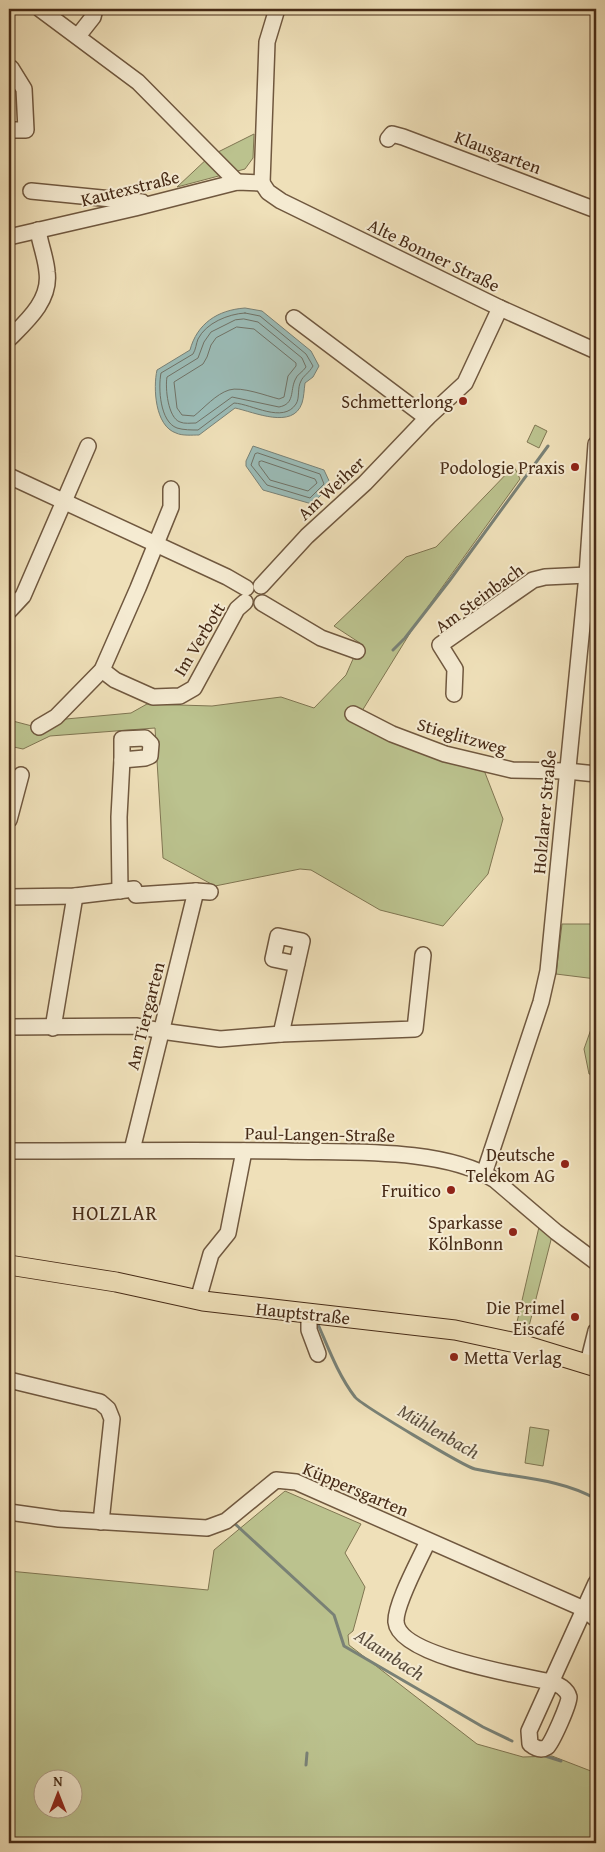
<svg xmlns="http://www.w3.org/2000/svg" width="605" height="1852" font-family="'Gentium Book Plus',serif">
  <rect width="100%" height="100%" fill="#efe0b9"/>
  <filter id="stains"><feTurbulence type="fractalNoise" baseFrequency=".004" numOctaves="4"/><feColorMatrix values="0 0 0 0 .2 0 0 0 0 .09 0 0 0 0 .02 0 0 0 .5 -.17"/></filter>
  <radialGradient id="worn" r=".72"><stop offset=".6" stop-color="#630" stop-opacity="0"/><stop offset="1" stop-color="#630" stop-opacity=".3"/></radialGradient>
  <g fill="#bbc28e" stroke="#807652" fill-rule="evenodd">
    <polygon points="254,134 253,158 245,169 177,187 210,156"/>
    <polygon points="535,425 547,431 539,448 527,442"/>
    <polygon points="514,466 520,479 415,625 362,711 363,716 482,765 503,819 488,874 443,926 380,910 311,870 300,869 215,886 163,858 155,728 50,736 23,749 9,746 9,720 32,726 66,719 131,713 147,704 212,706 281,697 314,708 346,675 360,643 334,626 406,557 436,547"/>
    <polygon points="562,924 596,924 596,979 556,974"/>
    <polygon points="596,1015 596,1075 589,1074 584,1049"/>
    <polygon points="539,1227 552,1236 526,1338 514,1335"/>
    <polygon points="530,1427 549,1430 543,1466 525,1463"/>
    <path d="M285,1491l76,33 -16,29 20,34 -12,44 -5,4 1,10 128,99 46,13 29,-1 44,17v70h-587v-272l199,19 6,-40zM42,1780h30v30h-30z"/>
  </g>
  <g fill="#9bbbb6" stroke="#798176">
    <path d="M245,308l17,3 49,40 8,15 -6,11 -8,6c-1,7 -1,14 -3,20 -9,27 -48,9 -67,5l-36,27c-7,0 -17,1 -23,-2 -21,-7 -23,-45 -19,-63l33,-20c7,-26 27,-40 55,-42z"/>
    <polygon points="253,446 324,470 331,485 312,504 263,490 246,466 246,461"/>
  </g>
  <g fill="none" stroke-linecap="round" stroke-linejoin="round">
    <g stroke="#707266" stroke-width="1">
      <path d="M245,313l15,3 46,38 7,12c-4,7 -10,10 -12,15 -4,7 -1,17 -5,23 -13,20 -44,0 -62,-1l-36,27c-6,0 -15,0 -21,-2 -17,-6 -19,-40 -16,-55l32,-19c3,-5 3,-10 5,-15 8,-16 30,-25 47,-26z"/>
      <path d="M244,319l14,3 44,36 4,9c-3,5 -9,7 -11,13 -5,11 0,24 -16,27l-47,-10 -36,26c-5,0 -12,1 -16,-1 -12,-4 -15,-34 -13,-45l31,-19 6,-16 7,-10 24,-12z"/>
      <path d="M237,327l17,2 42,34v3l-8,10 -4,21 -5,2c-12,-3 -38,-13 -50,-9 -13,4 -25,18 -35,26l-12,-1 -5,-7 -3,-26 29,-18 4,-7 4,-12 5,-7z"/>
      <polygon points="258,453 320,474 324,484 310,498 267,485 251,465 255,454"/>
      <polygon points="262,461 315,479 317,483 308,491 270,480 259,465 259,462"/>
    </g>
    <g stroke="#798176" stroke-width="3">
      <polyline points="393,650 405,638 450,580 548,446"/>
      <path d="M317,1322c11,25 21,53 38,75 5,7 110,70 120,72 40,9 85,9 121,30"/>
      <polyline points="234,1523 334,1615 344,1646 483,1727 512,1741"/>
      <polyline points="542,1755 561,1761"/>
      <polyline points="306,1765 307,1753"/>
    </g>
    <defs>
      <g id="minor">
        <polyline points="40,9 138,82 237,182"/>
        <polyline points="78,36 93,17 95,9"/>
        <polyline points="9,130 26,130 24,89 11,68"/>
        <polyline points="388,139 392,134 403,137 596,210"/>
        <polyline points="262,183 268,192 281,201 500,308 596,351"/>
        <polyline points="262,183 267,42 277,9"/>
        <polyline points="31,191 142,202"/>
        <polyline points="9,237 135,208 237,182 262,183"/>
        <polyline points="294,318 427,418"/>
        <path d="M9,339c18,-18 42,-39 38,-67 -1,-14 -7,-28 -9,-42"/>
        <polyline points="9,476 227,577 246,588"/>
        <polyline points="261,586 307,536 365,483 427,418 465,383 500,308"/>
        <polyline points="262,603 321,638 357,651"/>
        <polyline points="9,611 23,596 88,446"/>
        <polyline points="102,670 115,680 153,697 180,696 194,688 237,609 245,602"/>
        <polyline points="454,694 455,669 440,645 533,580 545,577 587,575"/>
        <polyline points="353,714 392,734 445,754 512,770 567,771 596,774"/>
        <polyline points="39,727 56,717 102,670 138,588 171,507 171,489"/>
        <polygon points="145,738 151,744 150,756 145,758 122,760 122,739"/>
        <polyline points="9,820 21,775"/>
        <polyline points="120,891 119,817 122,760"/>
        <polyline points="9,897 75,896 134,889 136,895 196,891 210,892"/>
        <polyline points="9,1027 137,1026 161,1031 220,1039 281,1034 415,1029 423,955"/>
        <polyline points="53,1028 75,896"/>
        <polyline points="281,1034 302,941 278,936 273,959 297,964"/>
        <polyline points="132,1150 196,891"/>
        <path d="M9,1151c92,0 185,-1 277,0 61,2 157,-4 209,29l61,52 40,30"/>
        <polyline points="484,1174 541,1002 548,971 587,575 596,444"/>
        <polyline points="198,1300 211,1254 228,1233 244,1151"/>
        <polyline points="309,1314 309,1330 318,1354"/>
        <polyline points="588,1363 596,1331"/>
        <polyline points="9,1380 100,1402 108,1409 112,1419 101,1522"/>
        <polyline points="9,1512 59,1519 207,1528 226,1521 276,1480 296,1482 584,1609 596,1619"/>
        <path d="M428,1541c-8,18 -33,63 -32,81 3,34 126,54 155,60 7,2 16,7 18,15 1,5 -17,46 -22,50 -6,4 -12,1 -17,-3l-1,-13 67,-148"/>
      </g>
      <polyline id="major" points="9,1265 116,1282 203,1301 455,1330 521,1344 596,1367"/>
    </defs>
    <use href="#minor" stroke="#70583f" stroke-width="18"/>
    <use href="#major" stroke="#462a16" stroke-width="21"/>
    <use href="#minor" stroke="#f5ebd2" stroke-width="15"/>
    <use href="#major" stroke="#efe0b9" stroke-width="19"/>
  </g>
  <g fill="#8f2418" stroke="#f5ebd2" stroke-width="2">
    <circle cx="463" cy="401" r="5"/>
    <circle cx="575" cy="467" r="5"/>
    <circle cx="565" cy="1164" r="5"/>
    <circle cx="451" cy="1190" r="5"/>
    <circle cx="513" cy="1232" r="5"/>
    <circle cx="575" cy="1317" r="5"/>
    <circle cx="454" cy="1357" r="5"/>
  </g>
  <g text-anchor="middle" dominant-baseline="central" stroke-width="4" stroke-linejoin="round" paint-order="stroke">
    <g font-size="18" fill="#462a16" stroke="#f5ebd2">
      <text transform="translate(498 152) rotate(21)">Klausgarten</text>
      <text transform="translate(130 188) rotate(-14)">Kautexstraße</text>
      <text transform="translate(434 255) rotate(26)">Alte Bonner Straße</text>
      <text transform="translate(331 488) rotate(-43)">Am Weiher</text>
      <text transform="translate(479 598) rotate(-36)">Am Steinbach</text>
      <text transform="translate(199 639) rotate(-59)">Im Verbott</text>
      <text transform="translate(462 736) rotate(16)">Stieglitzweg</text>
      <text transform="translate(544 812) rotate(-85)">Holzlarer Straße</text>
      <text transform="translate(145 1016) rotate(-76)">Am Tiergarten</text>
      <text transform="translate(320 1134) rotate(1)">Paul-Langen-Straße</text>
      <text transform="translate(303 1313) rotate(6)">Hauptstraße</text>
      <text transform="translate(356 1489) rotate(23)">Küppersgarten</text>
    </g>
    <g font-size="18" fill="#462a16" stroke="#f5ebd2" text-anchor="end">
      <text x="453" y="401">Schmetterlong</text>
      <text x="565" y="467">Podologie Praxis</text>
      <text x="555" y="1154">Deutsche<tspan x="555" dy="21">Telekom AG</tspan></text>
      <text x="441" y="1190">Fruitico</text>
      <text x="503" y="1222">Sparkasse<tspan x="503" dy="21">KölnBonn</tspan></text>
      <text x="565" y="1307">Die Primel<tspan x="565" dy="21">Eiscafé</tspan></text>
      <text x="464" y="1357" text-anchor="start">Metta Verlag</text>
    </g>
    <g font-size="19" font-style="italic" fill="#5b4e3e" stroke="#f5ebd2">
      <text transform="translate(439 1431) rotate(30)">Mühlenbach</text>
      <text transform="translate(390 1654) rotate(33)">Alaunbach</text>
    </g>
    <g font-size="20" letter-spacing="1" fill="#462a16" stroke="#f5ebd2">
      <text x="115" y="1212">HOLZLAR</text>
    </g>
  </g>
  <rect width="605" height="1852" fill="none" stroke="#efe0b9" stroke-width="30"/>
  <rect x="10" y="10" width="585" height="1832" fill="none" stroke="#462a16" stroke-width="2.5"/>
  <rect x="15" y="15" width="575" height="1822" fill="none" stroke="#462a16"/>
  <g transform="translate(58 1794)"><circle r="24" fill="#f5ebd2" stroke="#af9e87"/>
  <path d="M0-4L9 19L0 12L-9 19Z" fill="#8f2418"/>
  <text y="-8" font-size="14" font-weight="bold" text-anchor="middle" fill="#462a16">N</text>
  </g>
  <rect width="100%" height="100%" filter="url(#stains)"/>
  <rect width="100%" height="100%" fill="url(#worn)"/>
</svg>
